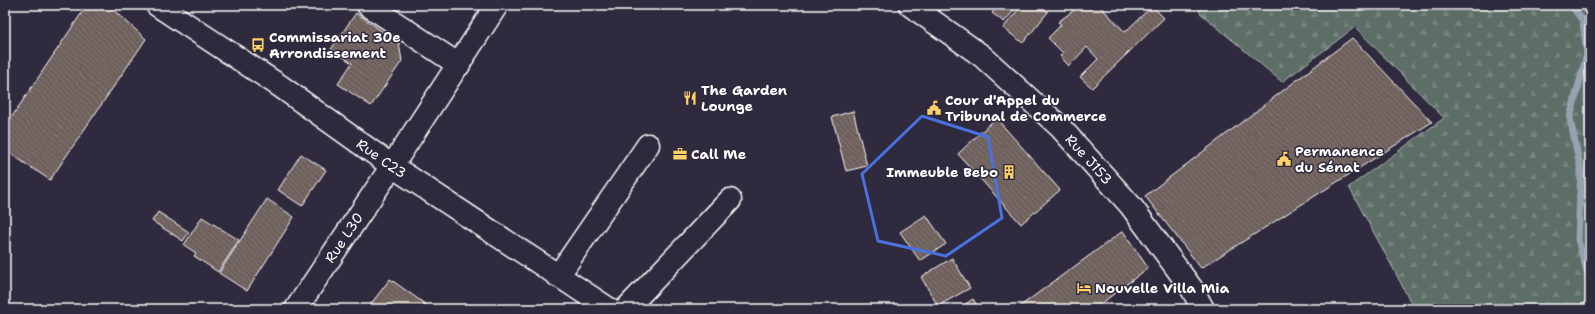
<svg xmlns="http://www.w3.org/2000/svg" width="1595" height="314" font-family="'Shantell Sans',sans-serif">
  <defs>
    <pattern id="forest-firs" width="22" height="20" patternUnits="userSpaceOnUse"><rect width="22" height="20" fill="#5b6e66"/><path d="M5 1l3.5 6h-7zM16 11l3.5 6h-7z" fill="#74847d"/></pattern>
    <pattern id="building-back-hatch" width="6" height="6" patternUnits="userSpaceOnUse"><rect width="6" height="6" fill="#6e605c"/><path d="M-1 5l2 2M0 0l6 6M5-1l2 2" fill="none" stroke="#847874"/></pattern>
  </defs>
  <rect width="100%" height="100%" fill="#2f2a3d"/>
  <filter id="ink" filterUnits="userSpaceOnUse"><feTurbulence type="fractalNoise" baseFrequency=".025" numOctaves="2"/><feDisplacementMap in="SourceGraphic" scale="8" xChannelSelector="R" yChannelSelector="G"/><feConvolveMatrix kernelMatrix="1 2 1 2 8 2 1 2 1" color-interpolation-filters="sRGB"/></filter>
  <g filter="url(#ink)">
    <polygon fill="url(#forest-firs)" stroke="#adb6b2" points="1198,5 1590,5 1590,309 1414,309 1393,268 1349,187 1444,118 1355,27 1282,82 1200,13"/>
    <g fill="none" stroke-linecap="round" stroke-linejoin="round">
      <polyline stroke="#98a1b0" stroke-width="7" points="1571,5 1583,21 1587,54 1570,118 1581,171 1578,240 1590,281"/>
    </g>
    <g fill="url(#building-back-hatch)" stroke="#fff">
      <polygon points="5,5 12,5 5,15"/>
      <polygon points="87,5 108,5 146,39 50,180 5,150 5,127"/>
      <polygon points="998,5 1019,5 1004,22 992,13"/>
      <polygon points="1022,5 1039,5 1048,12 1023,43 1003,28"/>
      <polygon points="1100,6 1125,32 1152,6 1164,18 1092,88 1080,77 1098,59 1087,47 1069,66 1060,56 1063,53 1048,38 1061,25 1058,22 1078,7"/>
      <polygon points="356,13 399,43 402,61 371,106 338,84 352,63 331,49"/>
      <polygon points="1352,38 1432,122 1201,268 1145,196"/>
      <polygon points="853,111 867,166 846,171 832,117"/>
      <polygon points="996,118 1060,190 1021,224 958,154"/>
      <polygon points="301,154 326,170 302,206 278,190"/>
      <polygon points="267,199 294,217 247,291 219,273"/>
      <polygon points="158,212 189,232 183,241 152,221"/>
      <polygon points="926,215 946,244 920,261 900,232"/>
      <polygon points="202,217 239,240 218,272 194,256 196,253 184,245"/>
      <polygon points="1123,231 1148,268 1094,309 1021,309 1019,307"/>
      <polygon points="952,258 970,288 938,306 921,277"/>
      <polygon points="390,279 432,309 367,309"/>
      <polygon points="973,299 979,309 958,309"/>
    </g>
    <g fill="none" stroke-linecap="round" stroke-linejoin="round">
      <defs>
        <g id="minor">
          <path id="s1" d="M157,5l123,81 112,80 217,143"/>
          <polyline points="368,5 459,65"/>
          <path id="s2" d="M910,5l72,51 77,70 72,80 61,83 11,20"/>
          <polyline points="558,276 648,145"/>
          <path id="s3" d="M296,309l96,-143 105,-161"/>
          <polyline points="626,309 730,200"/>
        </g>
      </defs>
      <use href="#minor" stroke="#fff" stroke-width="25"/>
      <use href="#minor" stroke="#2f2a3d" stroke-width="22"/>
    </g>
  </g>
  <path fill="none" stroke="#4a71e0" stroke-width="3" stroke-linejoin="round" d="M922,116l66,21 14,81 -56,38 -68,-15 -16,-67z"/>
  <defs>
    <symbol id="bus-bare" viewBox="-9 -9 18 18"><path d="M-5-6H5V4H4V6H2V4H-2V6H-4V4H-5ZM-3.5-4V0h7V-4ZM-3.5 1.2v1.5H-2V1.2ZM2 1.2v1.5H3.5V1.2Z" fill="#ffd166" stroke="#2f2a3d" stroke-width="2.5" paint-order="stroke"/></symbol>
    <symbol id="restaurant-bare" viewBox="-9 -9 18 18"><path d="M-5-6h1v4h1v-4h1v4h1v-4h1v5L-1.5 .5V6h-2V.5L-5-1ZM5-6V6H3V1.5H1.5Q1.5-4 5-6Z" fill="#ffd166" stroke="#2f2a3d" stroke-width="2.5" paint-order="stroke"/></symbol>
    <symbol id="civic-bare" viewBox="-9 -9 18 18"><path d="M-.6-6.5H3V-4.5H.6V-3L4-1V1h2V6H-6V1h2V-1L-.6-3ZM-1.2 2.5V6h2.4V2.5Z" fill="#ffd166" stroke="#2f2a3d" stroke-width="2.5" paint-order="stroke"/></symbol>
    <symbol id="office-bare" viewBox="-9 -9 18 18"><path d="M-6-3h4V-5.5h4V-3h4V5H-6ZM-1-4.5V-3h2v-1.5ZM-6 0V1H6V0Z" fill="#ffd166" stroke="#2f2a3d" stroke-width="2.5" paint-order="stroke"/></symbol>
    <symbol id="building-bare" viewBox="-9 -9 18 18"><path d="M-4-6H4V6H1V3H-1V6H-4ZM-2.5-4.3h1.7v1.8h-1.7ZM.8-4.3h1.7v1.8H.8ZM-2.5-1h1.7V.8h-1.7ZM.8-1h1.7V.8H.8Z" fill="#ffd166" stroke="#2f2a3d" stroke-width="2.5" paint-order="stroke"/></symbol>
    <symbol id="hotel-bare" viewBox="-9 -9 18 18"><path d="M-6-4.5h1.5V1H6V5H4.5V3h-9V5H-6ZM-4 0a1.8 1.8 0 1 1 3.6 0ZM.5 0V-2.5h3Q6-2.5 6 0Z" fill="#ffd166" stroke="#2f2a3d" stroke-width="2.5" paint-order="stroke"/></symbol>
  </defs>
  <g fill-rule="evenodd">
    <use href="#bus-bare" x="248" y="35" width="20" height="20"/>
    <use href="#restaurant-bare" x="680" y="88" width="20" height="20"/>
    <use href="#civic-bare" x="924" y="98" width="20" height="20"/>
    <use href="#office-bare" x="670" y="144" width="20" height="20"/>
    <use href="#civic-bare" x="1274" y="149" width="20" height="20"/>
    <use href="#building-bare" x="999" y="162" width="20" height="20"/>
    <use href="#hotel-bare" x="1074" y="278" width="20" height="20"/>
  </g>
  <g text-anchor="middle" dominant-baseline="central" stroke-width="3" stroke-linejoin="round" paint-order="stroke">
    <g font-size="14" font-weight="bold" fill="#fff" stroke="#2f2a3d" text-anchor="start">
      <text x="269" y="37">Commissariat 30e<tspan x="269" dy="16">Arrondissement</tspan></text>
      <text x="701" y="90">The Garden<tspan x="701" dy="16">Lounge</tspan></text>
      <text x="945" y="100">Cour d'Appel du<tspan x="945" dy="16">Tribunal de Commerce</tspan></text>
      <text x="1295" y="151">Permanence<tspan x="1295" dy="16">du Sénat</tspan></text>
      <text x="691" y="154">Call Me</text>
      <text x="998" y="172" text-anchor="end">Immeuble Bebo</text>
      <text x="1095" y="288">Nouvelle Villa Mia</text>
    </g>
    <g font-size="14" fill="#fff" stroke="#2f2a3d">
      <text stroke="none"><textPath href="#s1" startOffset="272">Rue C23</textPath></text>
      <text stroke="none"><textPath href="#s2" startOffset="237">Rue J153</textPath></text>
      <text stroke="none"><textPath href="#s3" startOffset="86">Rue L30</textPath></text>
    </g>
  </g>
  <rect width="1595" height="314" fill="none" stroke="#2f2a3d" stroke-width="20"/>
  <rect x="10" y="10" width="1575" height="294" fill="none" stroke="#fff" stroke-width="1.5" filter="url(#ink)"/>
</svg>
